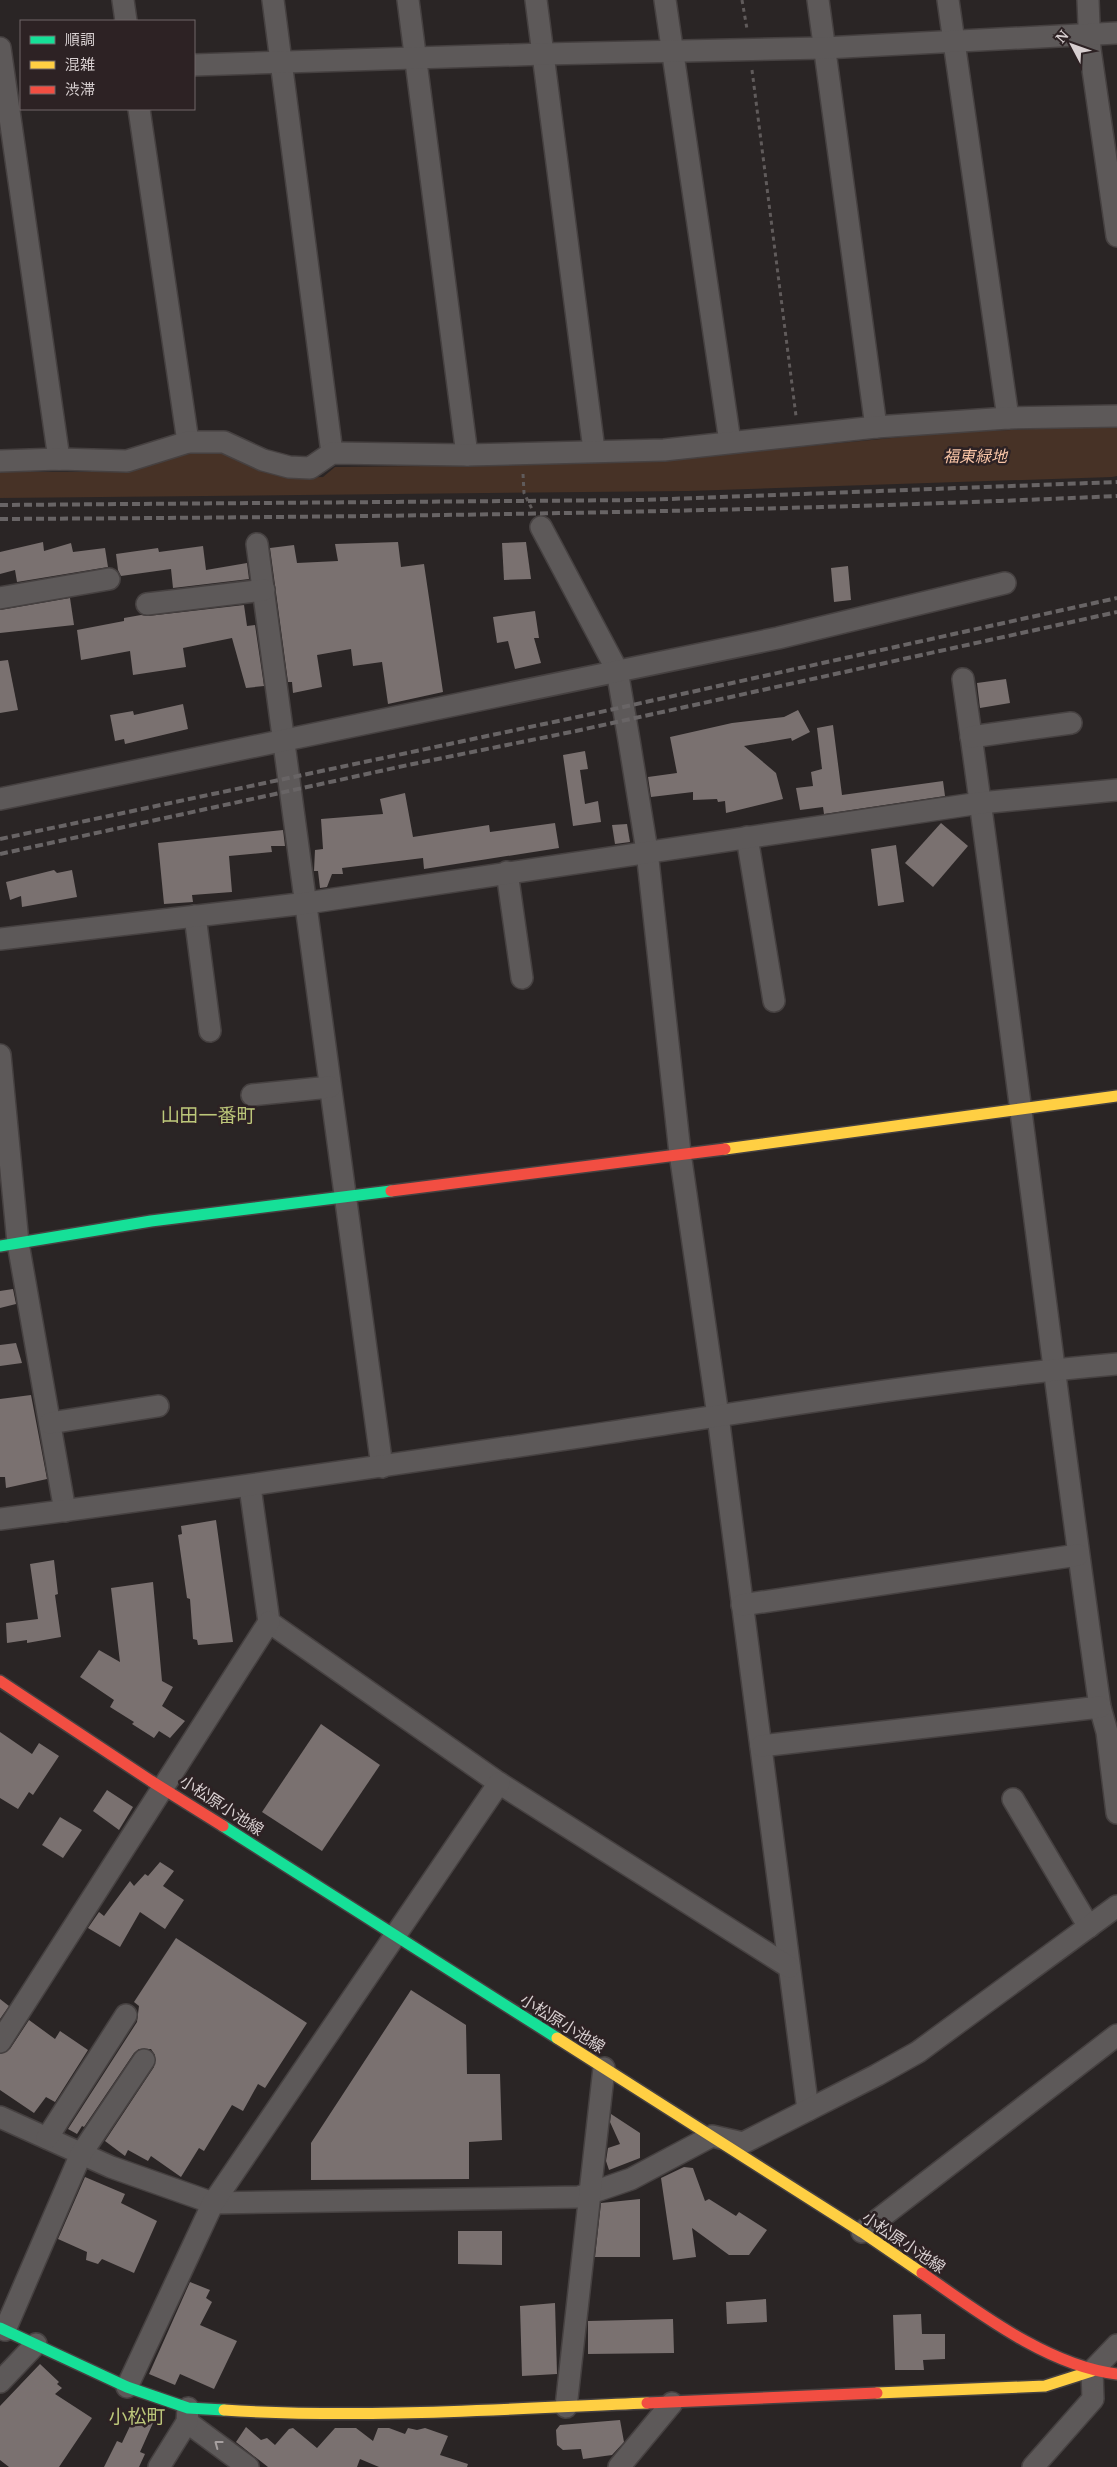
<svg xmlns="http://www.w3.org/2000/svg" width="1117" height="2467" font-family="'Noto Serif','Noto Sans JP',serif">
  <rect width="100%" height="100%" fill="#2a2525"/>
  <polygon fill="#473226" points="1117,426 1117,476 1112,477 689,491 0,498 0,472 130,472 174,454 194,449 220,450 263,470 291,478 323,477 335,467 521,465 673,459 954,432"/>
  <g fill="#7a7170">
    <polygon points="43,542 44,551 71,543 73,552 105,548 108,567 17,582 15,570 0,574 0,552"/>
    <polygon points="398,542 401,567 424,564 443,692 388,704 382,662 353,666 351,649 317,655 322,687 293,693 292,682 288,682 270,548 294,545 297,563 338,561 335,544"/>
    <polygon points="526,542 531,579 504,580 502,543"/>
    <polygon points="203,546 206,570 247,563 249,579 173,588 171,569 121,576 118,570 116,554 158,548 159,552"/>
    <polygon points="848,566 851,600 834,602 831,568"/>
    <polygon points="70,598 74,625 0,633 0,610"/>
    <polygon points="244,605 247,626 255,625 264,686 246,688 232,638 183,648 186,667 133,675 130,651 81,660 77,630 124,621 124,618 141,615 148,616"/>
    <polygon points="535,611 539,638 534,638 541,663 515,669 508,641 497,643 493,617"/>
    <polygon points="8,660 18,710 0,713 0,661"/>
    <polygon points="1006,679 1010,703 980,708 977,683"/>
    <polygon points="183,704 188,729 125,744 124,739 115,741 110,715 133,711 134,715"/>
    <polygon points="798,710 810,732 792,741 791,738 744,746 776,773 783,799 726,813 725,801 718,802 717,799 693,800 693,792 651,797 648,777 677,773 670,737 732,723 784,717"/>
    <polygon points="833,725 842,795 943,781 945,796 824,814 823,807 800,810 796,788 813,786 811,772 822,769 817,728"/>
    <polygon points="585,751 588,769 580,770 585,804 598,801 601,822 573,826 563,755"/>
    <polygon points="405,793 413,837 489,825 490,832 555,823 559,848 424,869 423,858 342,868 343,874 332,874 327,887 320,888 318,871 314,871 315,850 323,849 321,819 383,814 380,799"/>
    <polygon points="941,823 968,846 933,887 905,863"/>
    <polygon points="627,824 630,842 615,844 612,825"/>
    <polygon points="283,830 285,846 271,846 272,852 229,856 232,892 192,895 193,902 164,904 158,843"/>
    <polygon points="896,845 904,902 878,906 871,849"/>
    <polygon points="54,870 57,873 72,870 77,897 22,907 21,896 10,900 6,882"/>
    <polygon points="13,1289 16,1304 0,1308 0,1291"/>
    <polygon points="16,1343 22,1363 0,1366 0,1345"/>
    <polygon points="31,1395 47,1479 6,1488 5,1477 0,1477 0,1399"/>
    <polygon points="216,1520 233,1642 198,1645 197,1640 193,1639 190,1599 187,1598 178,1535 182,1534 181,1526"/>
    <polygon points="54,1560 58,1594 55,1595 61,1637 27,1643 27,1640 7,1643 6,1623 38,1619 30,1564"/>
    <polygon points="153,1582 162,1681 173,1687 162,1706 185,1721 170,1738 159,1731 154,1738 132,1724 134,1722 110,1707 114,1700 80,1677 99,1650 120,1662 111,1588"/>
    <polygon points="321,1724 380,1765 322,1851 262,1812"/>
    <polygon points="0,1732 32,1754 39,1743 59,1756 33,1795 29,1792 18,1809 0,1798"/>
    <polygon points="107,1790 133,1807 119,1830 93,1811"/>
    <polygon points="60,1817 82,1830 63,1858 42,1845"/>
    <polygon points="160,1862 174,1871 163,1886 184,1900 165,1929 140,1912 120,1947 88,1928 99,1912 104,1916 130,1881 134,1886 145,1874 148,1876"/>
    <polygon points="176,1938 307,2023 265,2088 258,2084 243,2111 232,2105 204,2151 199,2148 181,2177 151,2156 148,2161 128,2150 125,2156 105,2141 154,2067 155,2055 151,2049 139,2049 134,2053 84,2127 82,2126 77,2134 68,2129 137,2022 139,2006 134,2002"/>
    <polygon points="411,1990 466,2025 467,2074 500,2074 502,2140 469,2142 469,2179 311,2180 311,2143"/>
    <polygon points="0,1999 9,2006 0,2019"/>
    <polygon points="29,2020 55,2039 60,2031 88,2050 55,2102 46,2097 34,2113 0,2090 0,2054 10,2049"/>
    <polygon points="611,2114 640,2133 640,2158 609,2170 606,2161 608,2148 620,2144 610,2122"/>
    <polygon points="684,2167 693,2168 705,2201 709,2199 736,2216 739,2212 767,2230 749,2255 729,2255 692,2228 696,2257 673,2260 661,2178"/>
    <polygon points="85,2177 125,2194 121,2203 157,2221 134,2273 102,2259 98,2264 86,2260 87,2252 58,2239"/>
    <polygon points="640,2199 640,2257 595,2257 601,2203"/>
    <polygon points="458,2231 502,2231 502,2265 458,2264"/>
    <polygon points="190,2282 210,2290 206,2298 212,2302 200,2325 237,2341 214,2389 180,2374 175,2385 149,2374"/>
    <polygon points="766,2299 767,2322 727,2324 726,2302"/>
    <polygon points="555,2303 557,2374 522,2376 520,2306"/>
    <polygon points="921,2314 922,2334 945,2334 945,2359 923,2360 924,2370 895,2370 893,2315"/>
    <polygon points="673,2319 674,2353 588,2354 588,2321"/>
    <polygon points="40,2364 59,2382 57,2384 62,2388 55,2394 92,2418 59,2467 9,2467 0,2460 0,2406"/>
    <polygon points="139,2407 157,2414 140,2452 145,2454 139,2467 104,2467 117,2441 122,2443"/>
    <polygon points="620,2420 624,2442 612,2455 583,2459 581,2449 563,2450 557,2445 556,2430 560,2425"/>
    <polygon points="246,2427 261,2440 267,2438 275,2445 289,2429 293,2428 317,2448 335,2428 356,2428 373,2441 378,2428 389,2428 405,2434 408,2428 417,2430 425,2428 448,2436 440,2455 468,2464 467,2467 379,2467 360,2459 357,2467 268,2467 236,2442"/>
  </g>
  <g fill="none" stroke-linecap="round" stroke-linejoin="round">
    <defs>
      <g id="street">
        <polyline points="123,0 126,21"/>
        <polyline points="273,0 332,453"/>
        <polyline points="408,0 467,455"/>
        <polyline points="536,0 594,450"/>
        <polyline points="665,0 730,442"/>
        <polyline points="818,0 876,427"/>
        <polyline points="948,0 1008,418"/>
        <polyline points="1088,0 1090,49 1117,236"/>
        <polyline points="0,48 59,459"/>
        <polyline points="194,65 544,54 824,48 1117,33"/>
        <polyline points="139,109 188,442"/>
        <polyline points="0,461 59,459 127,461 188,442 224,442 263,460 289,467 310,468 332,453 467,455 664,450 876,427 1008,418 1117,416"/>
        <polyline points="541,527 617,670 629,740 647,851 680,1153 718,1416 808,2110"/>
        <polyline points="257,544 382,1467"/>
        <polyline points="0,598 109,579"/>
        <polyline points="147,604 264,590"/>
        <path d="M963,679c49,342 88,686 137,1028l7,25 10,81"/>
        <polyline points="971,737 1071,723"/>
        <polyline points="0,799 778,638 1005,583"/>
        <polyline points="747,837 774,1001"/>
        <polyline points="507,872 522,978"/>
        <polyline points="195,916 210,1031"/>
        <polyline points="0,939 307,903 980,803 1117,790"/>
        <polyline points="0,1055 18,1243 65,1511"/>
        <polyline points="252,1095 330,1087"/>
        <polyline points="50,1423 158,1406"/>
        <polyline points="250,1487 269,1622 499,1783 789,1967"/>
        <path d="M0,1519c203,-26 404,-56 606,-86 170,-26 340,-54 511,-69"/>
        <polyline points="742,1605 1078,1555"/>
        <polyline points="761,1746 1100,1707"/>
        <polyline points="1013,1799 1089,1927"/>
        <polyline points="0,2042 269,1622"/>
        <polyline points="0,2117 111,2167 213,2203 579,2197 631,2179 712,2136 743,2143 877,2075 918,2052 1117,1906"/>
        <polyline points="47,2138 126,2015"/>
        <polyline points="862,2232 1117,2035"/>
        <polyline points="5,2330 81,2154 144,2060"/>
        <polyline points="0,2382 36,2344"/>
        <polyline points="127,2387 213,2203 499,1783"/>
        <polyline points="566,2407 604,2068"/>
        <polyline points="187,2422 248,2467"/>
        <polyline points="159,2467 187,2422 188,2408"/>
        <polyline points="619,2467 672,2403"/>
        <polyline points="1033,2467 1093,2399 1092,2371 1117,2345"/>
      </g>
      <g id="fast">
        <polyline points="0,1246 151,1221 391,1191"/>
        <polyline points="223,1826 557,2038"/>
        <polyline points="0,2328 127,2387 188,2408 224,2410"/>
      </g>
      <g id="slow">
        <polyline points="725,1149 1117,1096"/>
        <polyline points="557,2038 862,2232 922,2273"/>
        <polyline points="877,2393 1045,2386 1092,2371"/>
        <path d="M224,2410c140,9 282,-1 423,-7"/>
      </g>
      <g id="jam">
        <polyline points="391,1191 725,1149"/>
        <polyline points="0,1681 151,1781 223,1826"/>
        <path d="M922,2273c56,39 126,93 195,101"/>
        <polyline points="647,2403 877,2393"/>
      </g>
    </defs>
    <use href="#street" stroke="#464141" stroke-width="24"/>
    <use href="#fast" stroke="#464141" stroke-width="14"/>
    <use href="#slow" stroke="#464141" stroke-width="14"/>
    <use href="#jam" stroke="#464141" stroke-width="14"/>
    <g stroke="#605b5b" stroke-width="3" stroke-dasharray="4 4" stroke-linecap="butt">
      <polyline points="742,0 747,29"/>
      <polyline points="752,70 796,416"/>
      <polyline points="523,474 524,493 533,511"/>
    </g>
    <use href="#street" stroke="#5d5959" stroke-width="21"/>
    <use href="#fast" stroke="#16e098" stroke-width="11"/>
    <use href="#slow" stroke="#ffcf43" stroke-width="11"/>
    <use href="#jam" stroke="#f24e42" stroke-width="11"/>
    <g stroke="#686465" stroke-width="4" stroke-dasharray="8 4" stroke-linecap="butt">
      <polyline points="0,505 643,500 1117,482"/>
      <path d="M0,519c373,-2 745,-6 1117,-23"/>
      <polyline points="0,839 596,713 1117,598"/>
      <polyline points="0,854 408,765 576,731 1117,612"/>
    </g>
  </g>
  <defs><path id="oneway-chevron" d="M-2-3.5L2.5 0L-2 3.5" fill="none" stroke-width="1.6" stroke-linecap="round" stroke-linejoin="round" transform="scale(1.25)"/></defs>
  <use stroke="#a6a0a0" href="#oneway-chevron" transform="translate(218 2444) rotate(-143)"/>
  <g text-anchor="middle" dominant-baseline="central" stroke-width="5" stroke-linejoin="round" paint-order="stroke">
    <g font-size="16" font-style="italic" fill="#f8c4a6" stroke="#2d2224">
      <text x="975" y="456">福東緑地</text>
    </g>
    <g font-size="16" fill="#d7cfd0" stroke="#2d2224">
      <text transform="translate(222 1805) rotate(33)">小松原小池線</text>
      <text transform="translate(563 2023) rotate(32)">小松原小池線</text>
      <text transform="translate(904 2242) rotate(34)">小松原小池線</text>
    </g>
    <g font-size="19" fill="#bcc77a" stroke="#2d2224">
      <text x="208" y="1115">山田一番町</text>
      <text x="137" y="2416">小松町</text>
    </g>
  </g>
  <rect x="20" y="20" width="175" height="90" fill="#2d2224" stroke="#716769"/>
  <rect x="30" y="36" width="25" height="8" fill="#16e098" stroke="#716769"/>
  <text x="65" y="45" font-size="15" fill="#d7cfd0">順調</text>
  <rect x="30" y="61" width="25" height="8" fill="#ffcf43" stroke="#716769"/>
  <text x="65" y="70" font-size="15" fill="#d7cfd0">混雑</text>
  <rect x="30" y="86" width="25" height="8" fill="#f24e42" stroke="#716769"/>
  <text x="65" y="95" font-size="15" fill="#d7cfd0">渋滞</text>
  <g transform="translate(1072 45) rotate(311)" stroke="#2d2224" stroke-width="4" paint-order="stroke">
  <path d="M0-4L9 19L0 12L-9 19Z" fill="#d7cfd0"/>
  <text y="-8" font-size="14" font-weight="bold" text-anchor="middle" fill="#d7cfd0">N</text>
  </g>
</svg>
